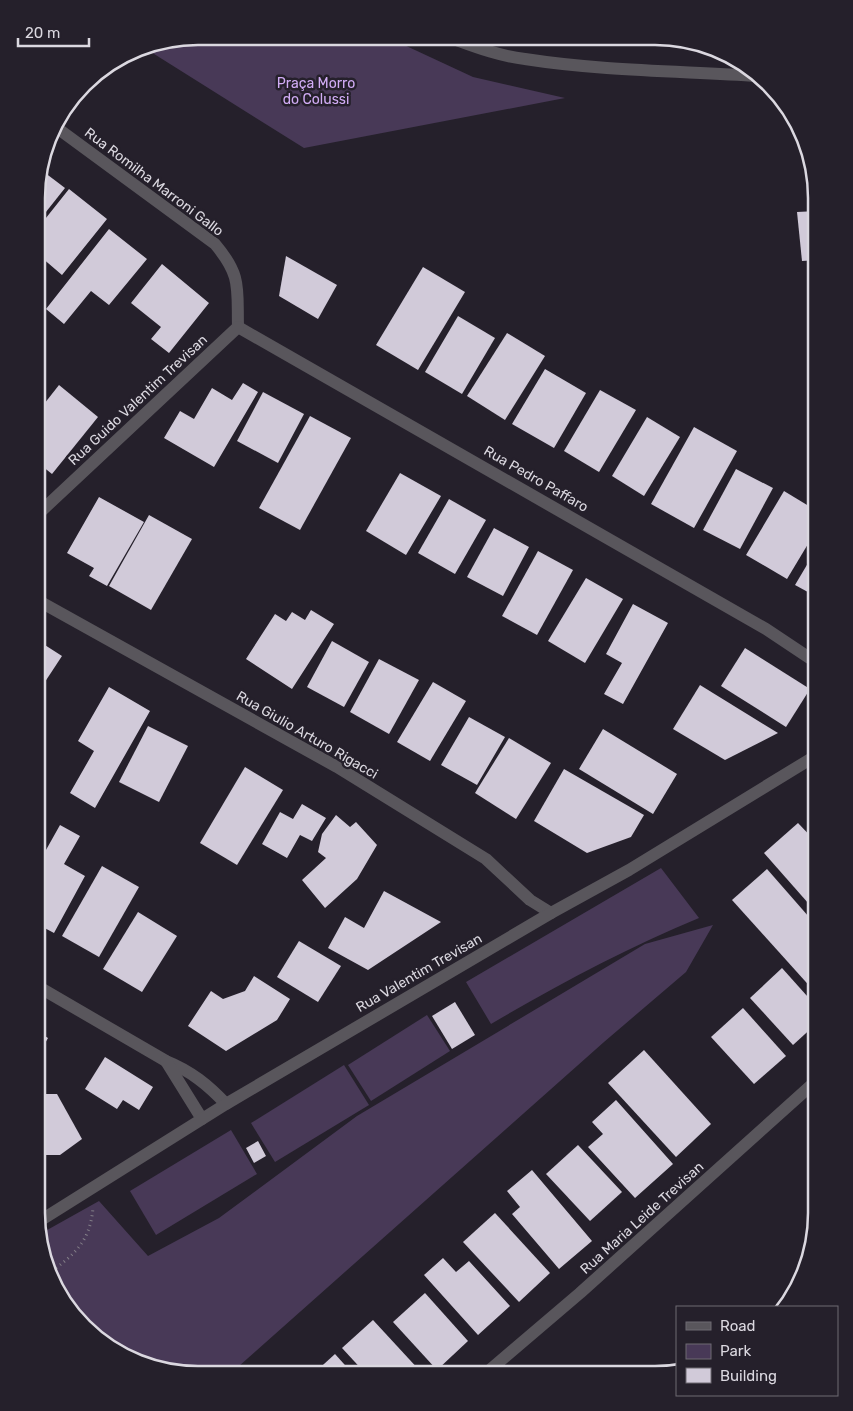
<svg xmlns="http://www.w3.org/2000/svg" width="853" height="1411" font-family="Rubik,sans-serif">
  <rect width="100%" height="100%" fill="#25202b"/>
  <g fill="#483957">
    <polygon points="198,36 387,37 473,77 565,98 304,148 143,47"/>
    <path d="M661,868l38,50c-72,30 -140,66 -208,106l-25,-42z"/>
    <polygon points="713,925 686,972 604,1042 230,1374 177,1373 100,1342 48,1275 40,1234 99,1201 148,1256 219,1218 357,1116 645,944"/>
    <polygon points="427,1015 450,1051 371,1101 348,1065"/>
    <polygon points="344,1065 369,1105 275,1162 251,1123"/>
    <polygon points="231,1130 257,1174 156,1235 130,1191"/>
  </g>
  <g fill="#d1cad9">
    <polygon points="40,169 65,188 38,222 38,177"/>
    <polygon points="69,189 107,219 62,275 41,257 37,261 38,228"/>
    <polygon points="817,211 817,260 802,261 797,212"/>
    <polygon points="109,229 147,259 109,305 91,291 64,324 46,309"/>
    <polygon points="286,256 337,285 318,319 279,296"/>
    <polygon points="162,264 209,303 169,353 151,339 161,327 131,303"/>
    <polygon points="423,267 465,292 418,370 376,345"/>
    <polygon points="458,316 495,338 462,394 425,372"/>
    <polygon points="817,322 817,359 815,359 811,323"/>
    <polygon points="507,333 545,356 505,420 467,396"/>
    <polygon points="545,369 586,393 554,448 512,424"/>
    <polygon points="243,383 258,392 214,467 164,438 180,411 194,419 212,388 232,400"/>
    <polygon points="59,385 98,417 52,474 37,462 37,413"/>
    <polygon points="600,390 636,410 599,472 564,451"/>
    <polygon points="263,392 304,414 278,463 237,441"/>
    <polygon points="310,416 351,438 300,530 259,508"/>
    <polygon points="647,417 680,437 644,496 612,476"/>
    <polygon points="694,427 737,451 694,528 651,504"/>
    <polygon points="736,469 773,488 740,549 703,530"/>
    <polygon points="400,473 441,496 406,555 366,531"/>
    <polygon points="784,491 817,511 817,529 787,579 746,555"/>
    <polygon points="99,497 144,522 107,586 89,576 94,568 67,553"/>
    <polygon points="449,499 486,520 455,574 418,553"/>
    <polygon points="149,515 192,539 151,610 109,586"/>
    <polygon points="494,528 529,547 503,596 467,577"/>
    <polygon points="817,548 817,597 795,585"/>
    <polygon points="538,551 573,570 537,635 502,616"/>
    <polygon points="586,578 623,599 585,663 548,641"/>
    <polygon points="633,604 668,623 623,704 604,694 622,663 606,654"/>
    <polygon points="311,610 334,624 292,689 246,659 275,614 286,621 292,612 305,620"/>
    <polygon points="37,640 62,656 37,694"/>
    <polygon points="332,641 369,662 344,707 307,687"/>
    <polygon points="745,648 810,689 786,727 721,686"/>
    <polygon points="379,659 419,680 389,734 350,712"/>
    <polygon points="433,682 466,701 430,761 397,742"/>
    <polygon points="700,685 778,733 725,760 673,729"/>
    <polygon points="109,687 150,711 95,808 70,793 94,751 78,741"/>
    <polygon points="469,717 505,737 477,785 441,765"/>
    <polygon points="148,726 188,746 159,802 119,782"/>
    <polygon points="603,729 677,774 653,814 579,769"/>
    <polygon points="509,738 551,763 516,819 475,793"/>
    <polygon points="245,767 283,790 237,865 200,843"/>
    <polygon points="564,769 644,815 631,837 587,853 534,821"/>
    <polygon points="302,804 326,818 312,841 300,835 287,858 262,844 280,812 293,819"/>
    <polygon points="336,815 350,827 356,822 377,845 357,879 325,908 302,880 326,858 318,852 322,834"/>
    <polygon points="798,823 817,843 816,912 764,853"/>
    <polygon points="60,825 80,836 64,864 85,876 54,933 37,924 37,866"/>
    <polygon points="102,866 139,887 99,957 62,936"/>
    <polygon points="767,869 816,925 816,989 814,991 732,900"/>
    <polygon points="384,891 441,922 368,970 328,948 345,917 364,928"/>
    <polygon points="138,912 177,936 142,992 103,969"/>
    <polygon points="299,941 341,966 318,1002 277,977"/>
    <polygon points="782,968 816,1006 816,1024 793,1045 750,998"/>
    <polygon points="254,976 290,999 277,1020 226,1051 188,1026 211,991 223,999 245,991"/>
    <polygon points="455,1002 475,1035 452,1049 432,1016"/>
    <polygon points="743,1008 786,1056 754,1084 711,1037"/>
    <polygon points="36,1031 48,1038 36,1059"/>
    <polygon points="644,1050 711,1124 676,1157 608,1083"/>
    <polygon points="105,1057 153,1087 139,1110 123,1100 117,1109 85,1089"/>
    <polygon points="44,1094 57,1094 82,1139 60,1155 36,1155 36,1102"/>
    <polygon points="616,1100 673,1164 635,1198 588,1147 603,1134 592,1122"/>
    <polygon points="258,1141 266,1156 254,1163 246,1148"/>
    <polygon points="578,1145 622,1192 590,1221 546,1174"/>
    <polygon points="532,1170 592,1241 559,1269 512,1214 520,1207 507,1191"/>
    <polygon points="495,1213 550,1273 519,1302 463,1242"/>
    <polygon points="443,1258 456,1272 469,1261 510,1306 478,1335 424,1275"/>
    <polygon points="425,1293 468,1341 437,1370 393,1322"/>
    <polygon points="373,1320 421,1372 419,1374 366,1374 342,1348"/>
    <polygon points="335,1354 353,1374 313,1374"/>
  </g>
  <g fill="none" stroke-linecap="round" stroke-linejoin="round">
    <path stroke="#827e87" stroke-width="3" stroke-dasharray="1 4" stroke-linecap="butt" d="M48,1274c26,-19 42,-32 45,-66"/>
    <g stroke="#59565c" stroke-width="12">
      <path d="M448,37c25,9 50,19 77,22 77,12 156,12 233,17"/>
      <path d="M53,125l162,119c27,32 22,44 23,83"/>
      <polyline points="238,327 766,629 817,663"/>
      <polyline points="37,515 238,327"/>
      <polyline points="37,600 337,767 486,859 530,900 551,913"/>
      <path d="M37,986l129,75c25,10 42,24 60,43"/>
      <polyline points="166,1061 202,1119"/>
      <polyline points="38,1222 226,1104 551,913 629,870 817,755"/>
      <polyline points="485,1374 580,1293 816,1081"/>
    </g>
  </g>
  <g text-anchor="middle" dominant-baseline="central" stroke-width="5" stroke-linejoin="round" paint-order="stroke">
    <g font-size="14" fill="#d1acf5" stroke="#25202b">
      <text x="316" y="83">Praça Morro<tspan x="316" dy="16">do Colussi</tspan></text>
    </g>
    <g font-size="14" fill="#dbd8e0" stroke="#25202b">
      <text transform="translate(154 182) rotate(37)">Rua Romilha Marroni Gallo</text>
      <text transform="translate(138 400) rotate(-43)">Rua Guido Valentim Trevisan</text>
      <text transform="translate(536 479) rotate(30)">Rua Pedro Paffaro</text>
      <text transform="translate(307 735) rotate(30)">Rua Giulio Arturo Rigacci</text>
      <text transform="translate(419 973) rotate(-30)">Rua Valentim Trevisan</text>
      <text transform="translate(642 1218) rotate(-42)">Rua Maria Leide Trevisan</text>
    </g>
  </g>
  <path d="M0 0H853V1411H0ZM198 45H655A153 153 0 0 1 808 198V1213A153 153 0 0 1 655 1366H198A153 153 0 0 1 45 1213V198A153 153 0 0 1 198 45Z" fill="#25202b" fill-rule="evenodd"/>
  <path fill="none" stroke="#dbd8e0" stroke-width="2.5" d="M198 45H655A153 153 0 0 1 808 198V1213A153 153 0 0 1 655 1366H198A153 153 0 0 1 45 1213V198A153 153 0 0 1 198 45Z"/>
  <rect x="676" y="1306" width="162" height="90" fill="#25202b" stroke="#6e6a73"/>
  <rect x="686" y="1322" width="25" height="8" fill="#59565c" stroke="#6e6a73"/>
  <text x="720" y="1331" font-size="15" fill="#dbd8e0">Road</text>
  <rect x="686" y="1344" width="25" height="15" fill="#483957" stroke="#6e6a73"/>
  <text x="720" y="1356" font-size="15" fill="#dbd8e0">Park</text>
  <rect x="686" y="1368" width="25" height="15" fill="#d1cad9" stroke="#6e6a73"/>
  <text x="720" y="1381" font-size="15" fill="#dbd8e0">Building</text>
  <path d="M18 38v8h71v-8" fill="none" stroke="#dbd8e0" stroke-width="2.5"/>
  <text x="25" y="38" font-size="15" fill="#dbd8e0" stroke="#25202b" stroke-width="4" paint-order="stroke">20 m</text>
</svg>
